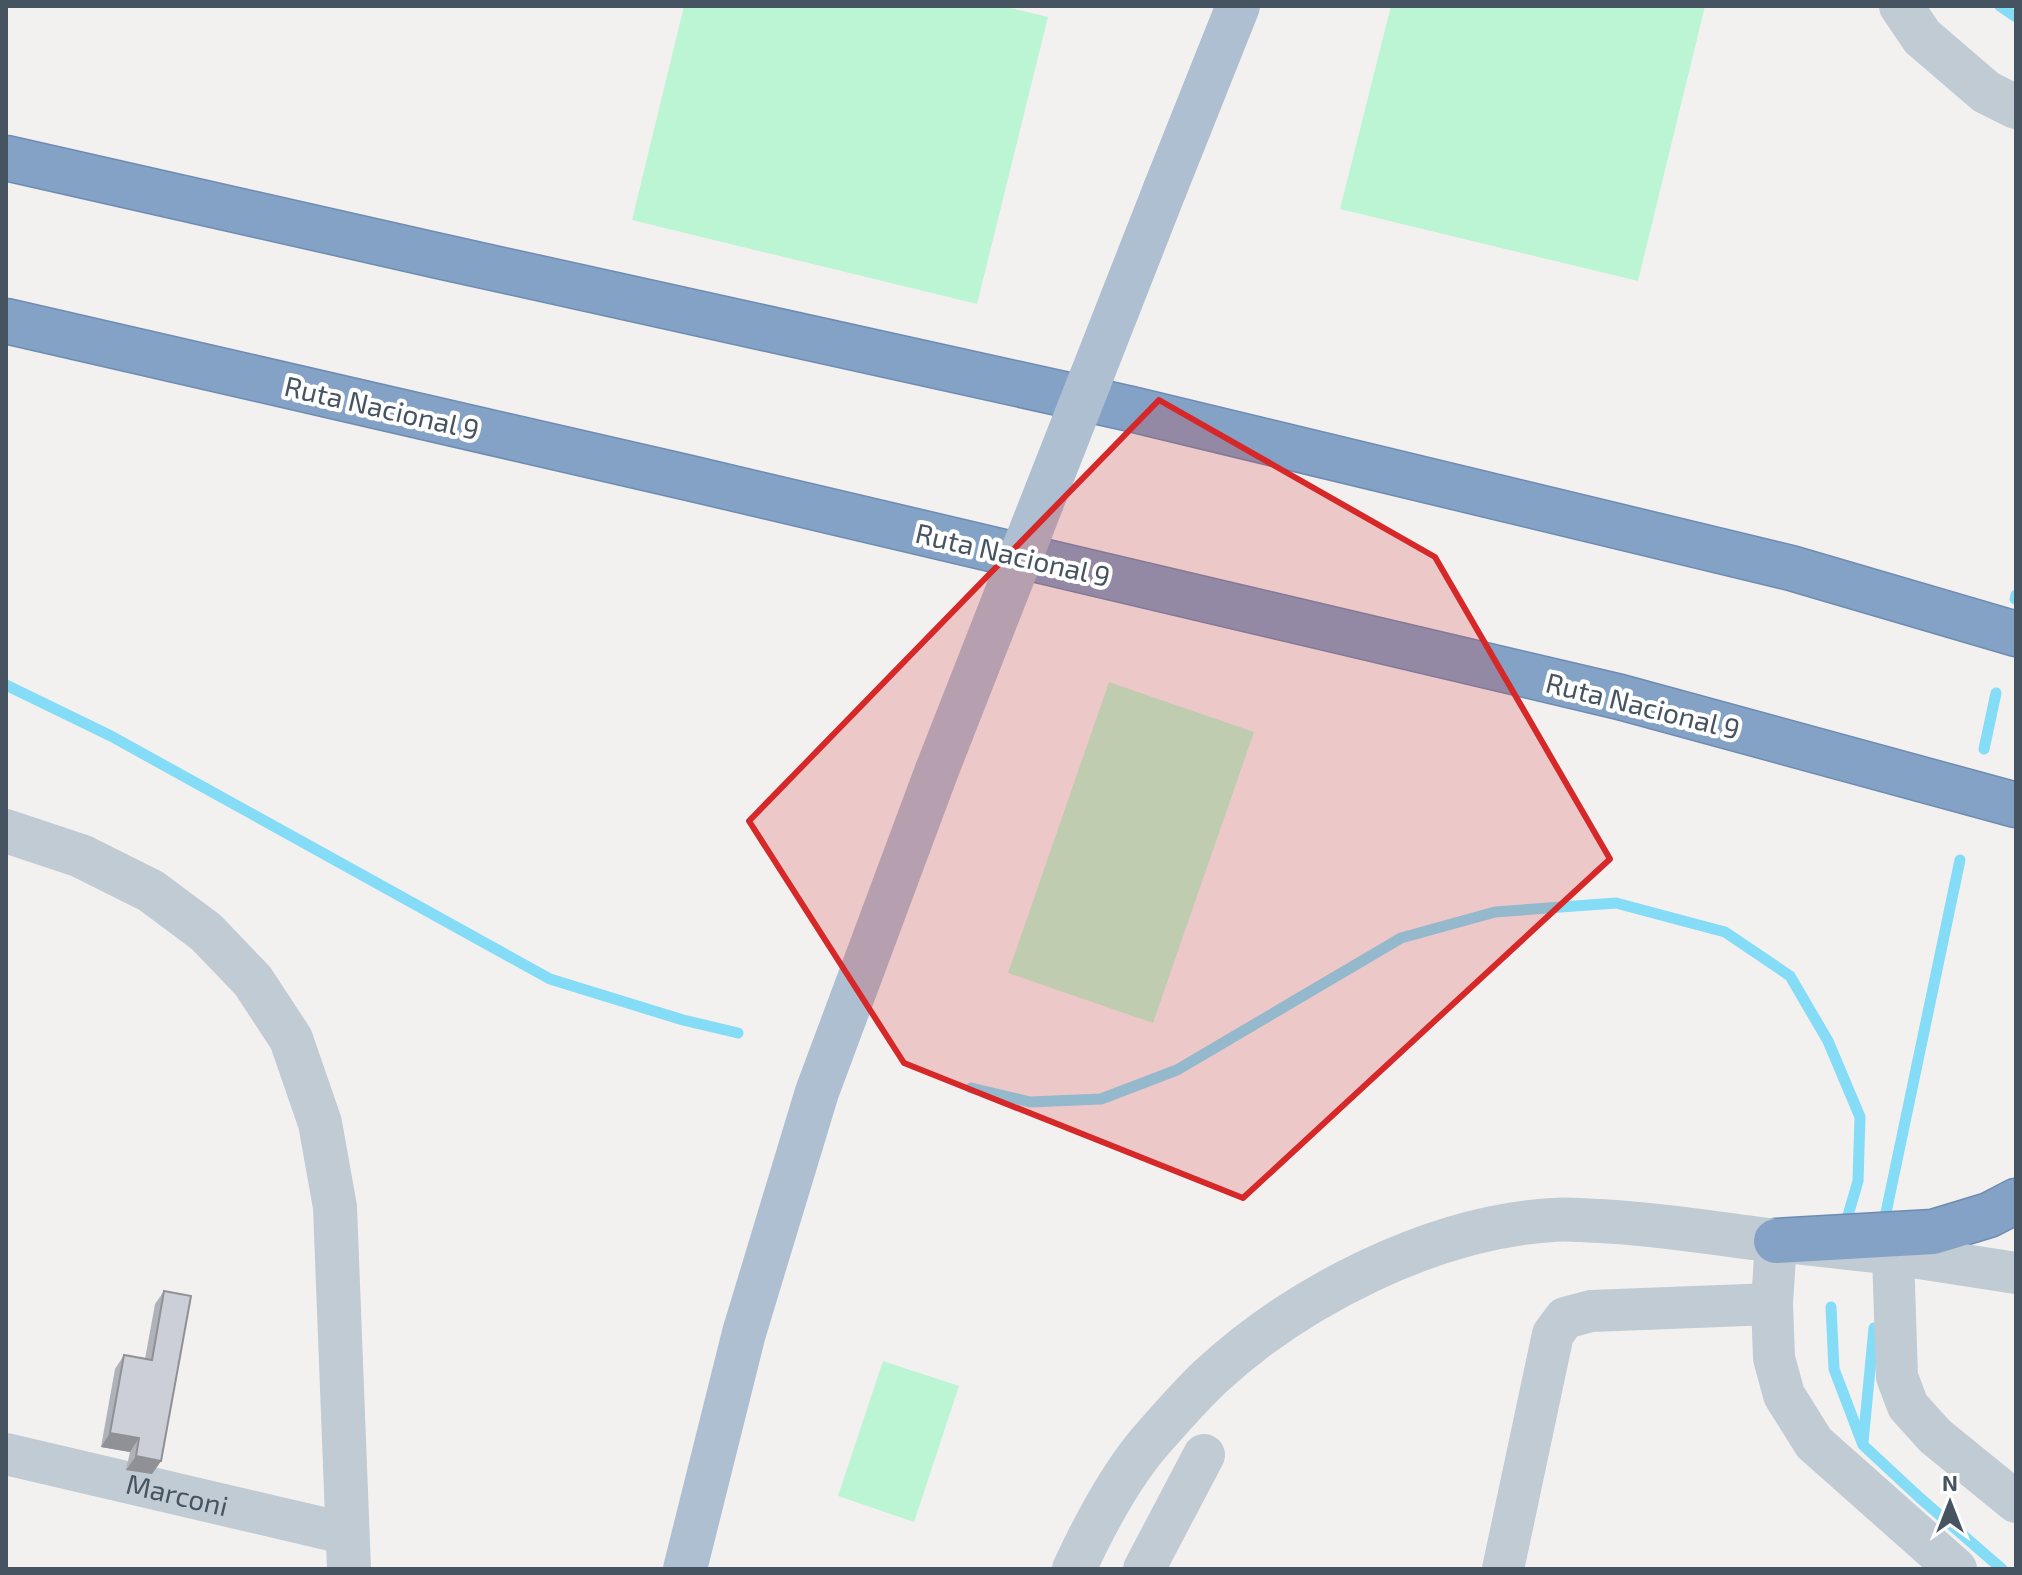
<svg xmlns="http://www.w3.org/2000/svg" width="2022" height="1575" font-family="'Exo 2',sans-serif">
  <rect width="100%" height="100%" fill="#f3f1f0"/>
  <g fill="#bbf5d3">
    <polygon points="684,6 1002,6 1048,17 977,304 632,220"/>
    <polygon points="1391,6 1705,6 1638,281 1340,209"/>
    <polygon points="1109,682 1254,732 1153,1023 1008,973"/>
    <polygon points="883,1361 959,1386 914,1522 838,1496"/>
  </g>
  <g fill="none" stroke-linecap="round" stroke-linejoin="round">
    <g stroke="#84dcf6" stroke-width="11">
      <polyline points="2000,6 2016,17"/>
      <polyline points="2015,599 2016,595"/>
      <polyline points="6,685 111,736 550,979 683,1020 738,1033"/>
      <polyline points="1984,749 1996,693"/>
      <polyline points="971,1088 1030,1102 1101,1099 1177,1070 1401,938 1495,912 1616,903 1725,932 1790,976 1828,1041 1860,1117 1858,1181 1844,1229"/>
      <polyline points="1884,1222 1960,860"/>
      <polyline points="1831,1307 1834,1369 1863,1445 1920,1498 2002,1569"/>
      <polyline points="1863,1442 1874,1328"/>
    </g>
    <defs>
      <g id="motorway">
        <polyline points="6,158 439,256 1131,409 1791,568 2016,634"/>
        <polyline points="6,321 685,477 1620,697 2016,805"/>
        <polyline points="1776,1241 1933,1232 1989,1215 2016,1201"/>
      </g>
    </defs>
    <use href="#motorway" stroke="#6e8cb1" stroke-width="47"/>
    <g stroke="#c0cbd4" stroke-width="42">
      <polyline points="1893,1254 1897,1377 1908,1406 1935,1436 2016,1502"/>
      <polyline points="1772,1304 1774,1358 1784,1395 1814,1443 1956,1569"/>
      <path id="s1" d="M6,1454l342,80"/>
      <polyline points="1144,1569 1204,1455"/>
      <polyline points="1503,1569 1553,1334 1565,1318 1591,1311 1772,1304 1776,1241 1893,1254 2016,1273"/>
    </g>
    <g stroke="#c0cbd4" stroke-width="44">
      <polyline points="1901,6 1922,37 1986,92 2016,107"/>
      <polyline points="6,831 81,856 151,891 206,932 253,981 291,1039 320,1123 335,1207 349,1569"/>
      <path d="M1074,1569c20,-43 44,-89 74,-125 20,-23 41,-47 62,-67 87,-81 223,-150 343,-157 15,-2 32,1 48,1 59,3 117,13 175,20"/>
    </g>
    <g stroke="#aebfd2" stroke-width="44">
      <polyline points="1165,189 1238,6"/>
      <polyline points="685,1569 744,1333 817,1092 937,770"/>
    </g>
    <use href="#motorway" stroke="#83a2c5" stroke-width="44"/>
    <polyline stroke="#aebfd2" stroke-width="44" points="937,770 1165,189"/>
  </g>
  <polygon fill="#afb2b9" points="164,1291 161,1461 152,1474 126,1470 130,1452 101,1447 115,1369 124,1355 145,1359 155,1304"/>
  <g fill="#8f9196">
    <polygon points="110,1433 139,1438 130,1452 101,1447"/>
    <polygon points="136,1456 161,1461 152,1474 126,1470"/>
  </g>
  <polygon fill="#cccfd7" stroke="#8f9196" stroke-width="2" points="164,1291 191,1296 161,1461 136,1456 139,1438 110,1433 124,1355 152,1360"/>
  <path fill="#d62828" fill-opacity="0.2" stroke="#d62828" stroke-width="6" stroke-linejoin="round" d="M1159,400l276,157 175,302 -367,339 -339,-135 -155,-242z"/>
  <g text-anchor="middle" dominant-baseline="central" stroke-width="8" stroke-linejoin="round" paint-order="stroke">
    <g font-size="28" fill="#465461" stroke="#fff">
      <text transform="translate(382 407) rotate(13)">Ruta Nacional 9</text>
      <text transform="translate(1013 554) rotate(13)">Ruta Nacional 9</text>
      <text transform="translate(1643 705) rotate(14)">Ruta Nacional 9</text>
      <text stroke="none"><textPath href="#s1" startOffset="176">Marconi</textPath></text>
    </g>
  </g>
  <rect width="2022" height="1575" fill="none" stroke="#465461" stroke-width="16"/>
  <g transform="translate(1950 1503)" stroke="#ffffff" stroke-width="6" paint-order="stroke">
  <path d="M0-6L14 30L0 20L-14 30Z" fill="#465461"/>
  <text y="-12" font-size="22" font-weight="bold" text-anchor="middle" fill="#465461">N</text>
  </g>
</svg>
